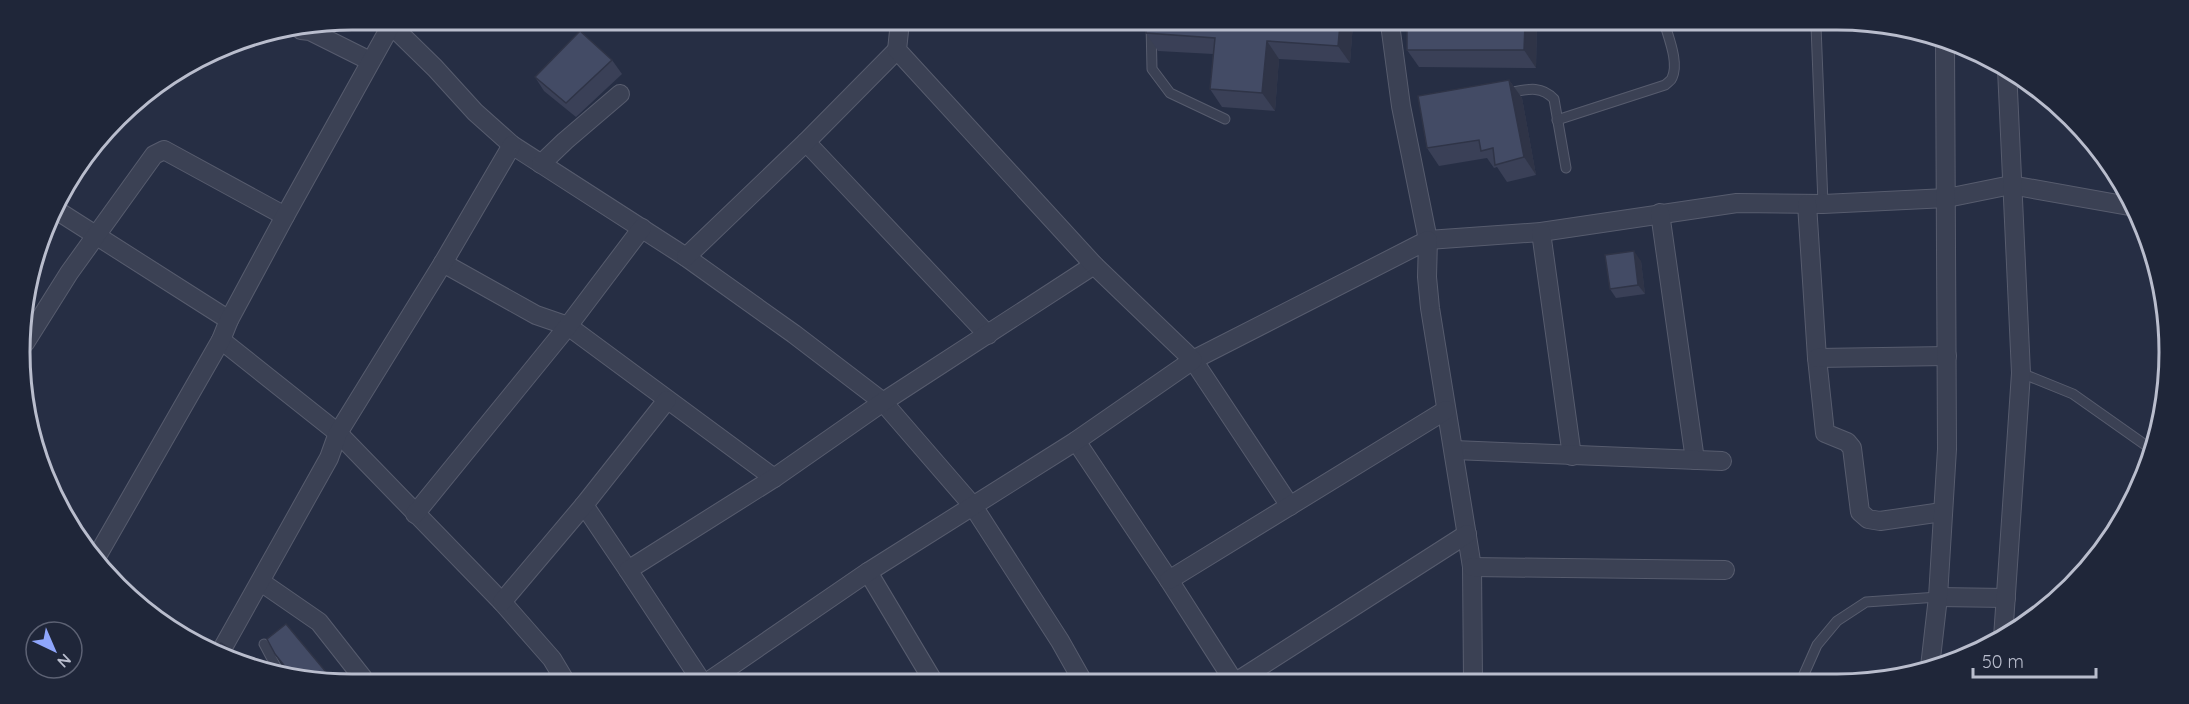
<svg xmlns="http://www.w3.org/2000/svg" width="2189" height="704" font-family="Quicksand,sans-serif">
  <rect width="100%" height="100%" fill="#262e44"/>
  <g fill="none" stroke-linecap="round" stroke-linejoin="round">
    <defs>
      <g id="service">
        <polyline points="1151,23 1152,69 1170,93 1225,119"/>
        <polyline points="1816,26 1823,204"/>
        <path d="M1507,93c18,-3 33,-9 47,6l12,69"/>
        <path d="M1557,120l108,-35c3,-3 6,-4 7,-7 7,-15 -3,-39 -7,-53"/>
        <polyline points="2021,373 2073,394 2151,449"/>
        <polyline points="264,644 281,676"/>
        <polyline points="1801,681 1817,645 1837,621 1866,602 1938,597"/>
      </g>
      <g id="minor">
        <polyline points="1390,24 1401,106 1428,240 1541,232 1737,203 1823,204 1947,198 2011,185 2129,206"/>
        <polyline points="391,25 435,68 475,112 512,145 686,257 794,334 883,402 973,506 1060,641 1082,680"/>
        <polyline points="301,30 310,31 370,61"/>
        <polyline points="806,142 988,335"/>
        <polyline points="541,164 565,141 620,94"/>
        <polyline points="1807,204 1817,358 1825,433 1847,442 1852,448 1860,512 1868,519 1880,521 1942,512"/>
        <polyline points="53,208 229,320"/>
        <polyline points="1660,213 1695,460"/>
        <polyline points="1541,232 1572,456"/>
        <polyline points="686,257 806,142 897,50"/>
        <polyline points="443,263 536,315 568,326 774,478"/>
        <polyline points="221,340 338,433 502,602 552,659 564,679"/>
        <polyline points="25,343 69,273 154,155 164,150 285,216"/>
        <polyline points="1817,358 1947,356"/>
        <polyline points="1076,441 1169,580 1233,680"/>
        <polyline points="1454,450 1722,461"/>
        <polyline points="584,505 628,570"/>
        <polyline points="1290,506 1193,360 1428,240 1427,277 1430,308 1472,567 1473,681"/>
        <polyline points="415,514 568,326 642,228"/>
        <polyline points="96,558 221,340 229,320 285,216 394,20"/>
        <polyline points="1472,567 1725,570"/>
        <polyline points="868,572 932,679"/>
        <polyline points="1169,580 1446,410"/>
        <polyline points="261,582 319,622 363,678"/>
        <polyline points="1938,597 2006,598"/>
        <polyline points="502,602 584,505 667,400"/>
        <polyline points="2003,638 2021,373 2007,69"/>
        <polyline points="221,651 329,458 338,433 443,263 512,145"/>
        <polyline points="1930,667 1938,597 1947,449 1945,44"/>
        <polyline points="700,679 628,570 774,478 883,402 1094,265"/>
        <polyline points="712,679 868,572 1076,441 1193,360 1094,265 897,50 900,22"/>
        <polyline points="1239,680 1467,534"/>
      </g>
    </defs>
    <use href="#service" stroke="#575c6e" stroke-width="11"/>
    <use href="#minor" stroke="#575c6e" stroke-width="20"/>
    <use href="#service" stroke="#3b4154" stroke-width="9"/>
    <use href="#minor" stroke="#3b4154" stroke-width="18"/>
  </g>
  <g fill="#3a4057">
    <polygon points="1146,23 1353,24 1350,63 1279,59 1275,111 1222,107 1210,89 1213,54 1158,51 1146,33"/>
    <polygon points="1537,24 1536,68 1419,67 1407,50"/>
    <polygon points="612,60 622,74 576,117 544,91 535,77"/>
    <polygon points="1509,80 1522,98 1536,175 1507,182 1497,167 1494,168 1487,158 1439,166 1427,148"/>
    <polygon points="1641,261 1645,294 1616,298 1610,289"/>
    <polygon points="275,654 331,678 293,678"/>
  </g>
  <g fill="#2f3447">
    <polygon points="1340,24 1353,24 1350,63 1338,46"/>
    <polygon points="1525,24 1537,24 1536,68 1524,50"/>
    <polygon points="1267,41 1279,59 1275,111 1262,93"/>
    <polygon points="1509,80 1522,98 1536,175 1524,157"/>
    <polygon points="1634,251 1641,261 1645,294 1638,285"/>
  </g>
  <g fill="#434b65" stroke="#2f3447" stroke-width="1.5">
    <polygon points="1146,23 1340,24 1338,46 1267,41 1262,93 1210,89 1215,38 1146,33"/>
    <polygon points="1407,24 1525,24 1524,50 1407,50"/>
    <polygon points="580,31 612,60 566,103 535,77"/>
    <polygon points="1509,80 1524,157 1495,165 1493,148 1481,151 1479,140 1427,148 1418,96"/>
    <polygon points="1634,251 1638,285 1610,289 1605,255"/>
    <polygon points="286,624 331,678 294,678 275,654 267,639"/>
    <polygon points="221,643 245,659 244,660 217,649"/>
  </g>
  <path d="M0 0H2189V704H0ZM352 30H1837A322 322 0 0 1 2159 352V352A322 322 0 0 1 1837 674H352A322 322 0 0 1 30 352V352A322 322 0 0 1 352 30Z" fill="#1f2639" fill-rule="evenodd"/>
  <path fill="none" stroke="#b9bdcd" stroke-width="3" d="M352 30H1837A322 322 0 0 1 2159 352V352A322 322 0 0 1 1837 674H352A322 322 0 0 1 30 352V352A322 322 0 0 1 352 30Z"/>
  <g transform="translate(54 650) rotate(136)"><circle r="28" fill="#1f2639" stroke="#5d6274" stroke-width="1.5"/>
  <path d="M0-4.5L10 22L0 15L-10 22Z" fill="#8fa6fc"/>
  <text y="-9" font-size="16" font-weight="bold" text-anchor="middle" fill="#b9bdcd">N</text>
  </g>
  <path d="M1973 668v9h123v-9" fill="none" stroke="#b9bdcd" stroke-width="3"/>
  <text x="1982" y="668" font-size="18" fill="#b9bdcd" stroke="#1f2639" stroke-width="4.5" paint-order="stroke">50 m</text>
</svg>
